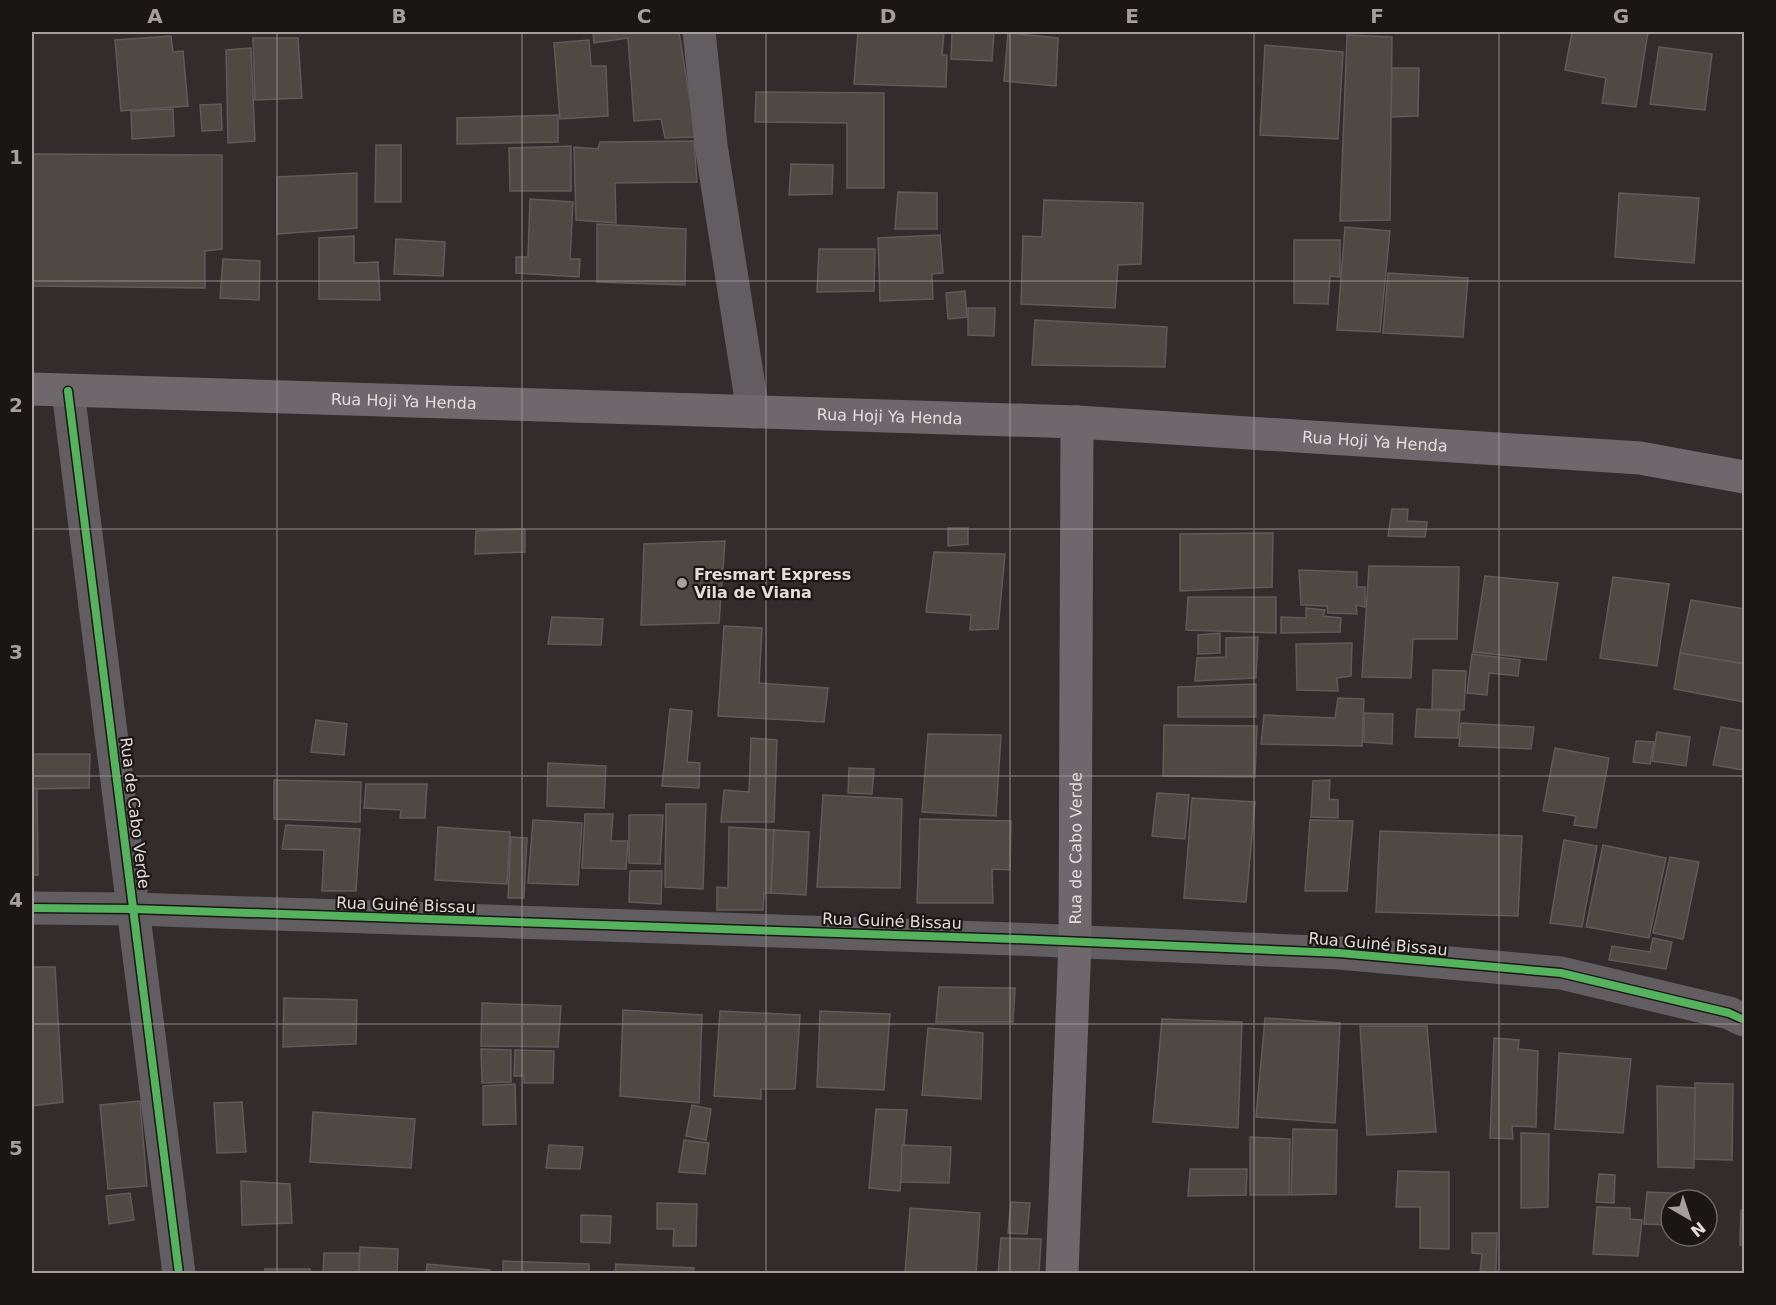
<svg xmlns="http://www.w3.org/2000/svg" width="1776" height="1305" font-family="'DejaVu Sans',sans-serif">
  <rect width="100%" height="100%" fill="#322d2c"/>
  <g fill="#4f4944" stroke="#5e5b59" stroke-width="1.5">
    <polygon points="593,32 679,32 696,137 665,138 661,119 634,121 628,38 594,43"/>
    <polygon points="858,32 944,32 942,55 947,55 946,87 854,84"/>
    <polygon points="952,32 994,32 992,61 951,59"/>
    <polygon points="1572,32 1648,32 1636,107 1602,103 1606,78 1565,70"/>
    <polygon points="1008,33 1058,38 1056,86 1004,81"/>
    <polygon points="1347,35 1392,37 1390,220 1340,221"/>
    <polygon points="171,36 173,52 183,51 188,106 121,111 115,40"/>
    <polygon points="253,38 298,38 302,98 255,100"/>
    <polygon points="589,40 591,66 606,66 608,116 560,119 554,43"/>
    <polygon points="1265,45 1343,52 1338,139 1260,135"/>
    <polygon points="1659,47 1712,54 1705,110 1650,104"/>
    <polygon points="251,48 255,141 228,143 226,50"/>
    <polygon points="1392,68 1419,68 1418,116 1391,117"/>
    <polygon points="756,92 884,93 884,188 847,188 847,123 755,122"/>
    <polygon points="221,104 222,130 202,131 200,105"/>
    <polygon points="173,109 174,136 132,139 131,111"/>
    <polygon points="558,115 558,142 457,144 457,118"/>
    <polygon points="694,141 697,182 615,183 616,223 576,220 574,147 598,149 600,142"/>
    <polygon points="376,145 401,145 401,202 375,202"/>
    <polygon points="571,146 571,191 510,191 509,148"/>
    <polygon points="32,154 222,155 222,249 205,251 205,288 32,286"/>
    <polygon points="791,164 833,165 832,194 789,195"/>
    <polygon points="357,173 357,228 277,234 277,177"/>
    <polygon points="898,192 937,193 937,229 895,229"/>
    <polygon points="1619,193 1699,198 1694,263 1615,257"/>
    <polygon points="530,199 573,202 570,259 580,259 579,277 516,273 516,257 528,257"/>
    <polygon points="1044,200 1143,203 1141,264 1118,265 1115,308 1021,304 1023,236 1042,237"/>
    <polygon points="597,224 686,229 685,285 597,282"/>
    <polygon points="1345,227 1390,231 1380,332 1337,330"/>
    <polygon points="940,235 943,273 932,274 933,299 880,301 878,238"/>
    <polygon points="354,236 354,263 378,262 380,300 319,299 319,238"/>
    <polygon points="396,239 445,242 443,276 394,274"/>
    <polygon points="1294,240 1340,240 1340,277 1330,276 1328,304 1294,303"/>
    <polygon points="819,249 875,249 874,291 817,292"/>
    <polygon points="223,259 260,261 259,300 220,298"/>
    <polygon points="1388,273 1468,278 1463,337 1383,333"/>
    <polygon points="965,291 967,317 948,319 946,293"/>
    <polygon points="968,308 995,308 994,336 968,335"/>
    <polygon points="1035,320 1167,327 1165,367 1032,365"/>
    <polygon points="1392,509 1408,509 1407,521 1427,522 1425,537 1388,536"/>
    <polygon points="948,528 968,528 968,544 948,546"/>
    <polygon points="525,529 525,552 475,554 476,531"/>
    <polygon points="1273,533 1272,587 1180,591 1180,534"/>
    <polygon points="725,541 719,623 641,625 644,544"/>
    <polygon points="934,552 1005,554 998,629 970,630 971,615 926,612"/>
    <polygon points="1369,566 1459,567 1457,639 1413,639 1411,678 1362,677"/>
    <polygon points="1299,570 1357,572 1357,587 1365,587 1365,607 1356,605 1357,614 1328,613 1327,606 1301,605"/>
    <polygon points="1485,576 1558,583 1546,660 1473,652"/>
    <polygon points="1613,577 1669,584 1657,666 1600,658"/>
    <polygon points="1188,597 1276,597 1276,633 1186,630"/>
    <polygon points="1691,600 1744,609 1744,664 1680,653"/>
    <polygon points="1306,608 1325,610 1323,616 1341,618 1340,632 1281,633 1281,617 1306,618"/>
    <polygon points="552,617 603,619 601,645 548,644"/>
    <polygon points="724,626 762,628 759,683 828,688 824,722 718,716"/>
    <polygon points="1220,633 1220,653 1198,654 1198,635"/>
    <polygon points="1258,637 1256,678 1195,681 1197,658 1226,657 1226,638"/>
    <polygon points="1352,643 1351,676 1337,678 1338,691 1297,690 1296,644"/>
    <polygon points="1680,653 1744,664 1744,702 1674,689"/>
    <polygon points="1472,654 1520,660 1518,676 1489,673 1487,695 1467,693"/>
    <polygon points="1433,670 1466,671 1464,710 1432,709"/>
    <polygon points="1256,684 1256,717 1178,717 1178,687"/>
    <polygon points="1338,698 1364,699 1362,746 1261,744 1264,715 1335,718"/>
    <polygon points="670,709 692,711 687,762 700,763 699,788 662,786"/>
    <polygon points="1417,709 1460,711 1458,738 1415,737"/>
    <polygon points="1364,713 1393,714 1392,744 1364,742"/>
    <polygon points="316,720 347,724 344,755 311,752"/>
    <polygon points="1461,723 1534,727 1531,749 1459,746"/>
    <polygon points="1164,725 1257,726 1255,777 1163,776"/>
    <polygon points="1721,727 1744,731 1744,770 1713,765"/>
    <polygon points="1657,732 1690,737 1686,766 1652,761"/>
    <polygon points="928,734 1001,735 996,816 922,812"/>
    <polygon points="751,738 777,740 774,822 721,822 724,790 749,792"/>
    <polygon points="1636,741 1654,742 1650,764 1633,762"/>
    <polygon points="1555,748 1609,758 1596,828 1574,825 1576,816 1543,811"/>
    <polygon points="32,754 90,754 89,788 32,789"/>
    <polygon points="548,763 606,766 604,808 547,806"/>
    <polygon points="849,768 874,769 872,794 848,793"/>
    <polygon points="274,780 361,782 360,822 274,819"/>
    <polygon points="1330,780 1329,799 1338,800 1338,818 1311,817 1313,781"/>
    <polygon points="366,784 427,784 425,818 400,818 401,810 364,808"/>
    <polygon points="37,788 38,875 32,875 32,789"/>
    <polygon points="1157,793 1189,795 1185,839 1152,836"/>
    <polygon points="823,795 902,799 900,888 817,887"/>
    <polygon points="1192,798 1255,802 1246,902 1184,898"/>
    <polygon points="666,804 706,804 703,889 665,887"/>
    <polygon points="585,814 613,814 611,841 628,841 626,869 582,868"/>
    <polygon points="629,815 663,815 660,864 629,863"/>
    <polygon points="920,819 1011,821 1010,870 992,869 993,903 917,903"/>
    <polygon points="533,820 582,823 578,885 528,883"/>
    <polygon points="1310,820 1353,821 1347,891 1305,891"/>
    <polygon points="286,825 360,829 356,891 322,891 324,850 282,849"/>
    <polygon points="438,827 510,832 507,884 435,880"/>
    <polygon points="729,827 774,830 771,893 764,893 763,910 717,910 717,887 728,888"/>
    <polygon points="774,830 809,832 806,895 771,893"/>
    <polygon points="1380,831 1522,836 1518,916 1376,912"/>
    <polygon points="511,837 527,838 524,898 508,898"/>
    <polygon points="1564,840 1597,846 1582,927 1550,923"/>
    <polygon points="1603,845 1666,858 1649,938 1586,927"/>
    <polygon points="1670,857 1699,862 1683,939 1653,933"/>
    <polygon points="630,871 662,871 661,904 629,902"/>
    <polygon points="1653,938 1672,942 1666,969 1609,960 1612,946 1650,952"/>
    <polygon points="32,967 55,967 63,1102 32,1106"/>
    <polygon points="939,987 1015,988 1013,1022 936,1022"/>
    <polygon points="284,998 357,1000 356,1044 283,1047"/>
    <polygon points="482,1003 561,1006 558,1047 481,1046"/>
    <polygon points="623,1010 702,1015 699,1103 620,1096"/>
    <polygon points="720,1011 800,1015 795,1089 761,1089 761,1099 714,1096"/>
    <polygon points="820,1011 890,1014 884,1090 817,1087"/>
    <polygon points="1265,1018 1340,1023 1335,1123 1256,1117"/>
    <polygon points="1162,1019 1242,1022 1238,1128 1153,1122"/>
    <polygon points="1360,1026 1427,1026 1436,1132 1367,1135"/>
    <polygon points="928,1028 983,1033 981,1099 922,1095"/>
    <polygon points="1494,1038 1519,1040 1518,1049 1538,1051 1536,1127 1512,1126 1513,1139 1490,1138"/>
    <polygon points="481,1049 511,1050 511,1082 482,1083"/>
    <polygon points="515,1050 554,1051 553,1083 524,1083 524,1076 514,1076"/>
    <polygon points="1559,1053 1631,1059 1623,1133 1555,1129"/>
    <polygon points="1695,1083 1733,1084 1732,1160 1694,1159"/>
    <polygon points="515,1084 516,1124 483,1125 483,1086"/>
    <polygon points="1657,1086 1695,1088 1694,1168 1658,1167"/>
    <polygon points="140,1101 147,1186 108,1189 100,1105"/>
    <polygon points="242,1102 246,1152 217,1153 214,1103"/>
    <polygon points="692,1105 711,1109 706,1140 686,1136"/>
    <polygon points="876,1109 907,1110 900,1191 869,1188"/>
    <polygon points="313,1112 415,1119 411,1168 310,1162"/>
    <polygon points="1293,1129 1337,1130 1336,1194 1291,1195"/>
    <polygon points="1521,1133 1549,1134 1548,1207 1521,1208"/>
    <polygon points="1250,1137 1290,1139 1289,1195 1250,1195"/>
    <polygon points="684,1140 709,1143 705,1174 679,1172"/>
    <polygon points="549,1145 583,1147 580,1169 546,1168"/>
    <polygon points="902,1145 951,1147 949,1183 901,1182"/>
    <polygon points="1190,1169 1247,1169 1246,1195 1188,1196"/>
    <polygon points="1398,1171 1449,1172 1449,1249 1420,1248 1420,1207 1396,1207"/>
    <polygon points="1599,1174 1615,1175 1614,1203 1596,1202"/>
    <polygon points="241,1181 290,1184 292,1223 242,1225"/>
    <polygon points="1647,1192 1695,1194 1694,1200 1671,1200 1671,1225 1644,1224"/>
    <polygon points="130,1193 134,1220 109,1224 106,1196"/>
    <polygon points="1011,1202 1030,1203 1027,1234 1008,1233"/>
    <polygon points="657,1203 697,1204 696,1246 673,1246 674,1229 657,1229"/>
    <polygon points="1597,1207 1630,1208 1630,1219 1642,1220 1638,1256 1593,1254"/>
    <polygon points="910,1208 980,1213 976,1274 905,1274"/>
    <polygon points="1741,1210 1744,1210 1744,1245 1740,1245"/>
    <polygon points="581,1215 611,1216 610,1243 581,1242"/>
    <polygon points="1472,1233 1497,1233 1496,1272 1480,1273 1482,1254 1472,1253"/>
    <polygon points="1001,1238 1041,1239 1039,1274 998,1274"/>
    <polygon points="360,1247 398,1249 397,1274 359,1274"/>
    <polygon points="324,1253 359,1253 359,1274 323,1274"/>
    <polygon points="503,1261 589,1264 589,1274 503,1274"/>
    <polygon points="427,1264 490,1270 490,1274 426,1274"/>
    <polygon points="616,1264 694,1268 693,1274 615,1274"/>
    <rect x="265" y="1269" width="45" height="5"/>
  </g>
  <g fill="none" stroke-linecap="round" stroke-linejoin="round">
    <g stroke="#625d61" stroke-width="33">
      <polyline points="699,32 711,145 753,412"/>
      <polyline points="68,391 179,1274"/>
      <polyline points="32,908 133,909 1014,939 1339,953 1561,973 1729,1013 1744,1020"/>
    </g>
    <g stroke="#6e686d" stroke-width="33">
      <path id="s1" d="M32,389l1045,33 563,36 104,19"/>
      <path id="s2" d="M1062,1274l13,-333 2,-519"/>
    </g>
    <defs>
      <g id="cycleway">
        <polyline points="68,391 179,1274"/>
        <polyline points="32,908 133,909 1014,939 1339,953 1561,973 1729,1013 1744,1020"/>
      </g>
    </defs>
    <use href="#cycleway" stroke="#1a1614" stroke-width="11"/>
    <use href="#cycleway" stroke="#56b35d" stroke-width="8"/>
  </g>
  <path fill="none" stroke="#a59f9d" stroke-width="1.5" stroke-opacity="0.55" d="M277,32v1242M522,32v1242M766,32v1242M1010,32v1242M1254,32v1242M1499,32v1242M32,281h1712M32,529h1712M32,776h1712M32,1024h1712"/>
  <circle fill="#a59f9d" stroke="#1a1614" stroke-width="2" cx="682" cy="583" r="6"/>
  <g text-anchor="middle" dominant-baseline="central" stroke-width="4.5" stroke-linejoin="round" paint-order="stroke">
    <g font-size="16" fill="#e3ddda" stroke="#1a1614">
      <text stroke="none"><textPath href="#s1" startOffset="372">Rua Hoji Ya Henda</textPath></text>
      <text stroke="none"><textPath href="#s1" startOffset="858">Rua Hoji Ya Henda</textPath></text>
      <text stroke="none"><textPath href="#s1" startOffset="1344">Rua Hoji Ya Henda</textPath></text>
      <text transform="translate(135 813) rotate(83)">Rua de Cabo Verde</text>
      <text stroke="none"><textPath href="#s2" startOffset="426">Rua de Cabo Verde</textPath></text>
      <text transform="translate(406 905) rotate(2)">Rua Guiné Bissau</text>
      <text transform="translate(892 921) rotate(2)">Rua Guiné Bissau</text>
      <text transform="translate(1378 944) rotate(5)">Rua Guiné Bissau</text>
    </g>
    <g font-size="16" font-weight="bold" fill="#e3ddda" stroke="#1a1614" text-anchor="start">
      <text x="694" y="574">Fresmart Express<tspan x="694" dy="18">Vila de Viana</tspan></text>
    </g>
  </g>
  <rect width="1776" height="1305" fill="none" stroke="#1a1614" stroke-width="66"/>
  <g transform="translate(1689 1218) rotate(141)"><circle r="28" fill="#1a1614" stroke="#6a6663" stroke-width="1.5"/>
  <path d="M0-4.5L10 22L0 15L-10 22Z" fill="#a59f9d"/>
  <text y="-9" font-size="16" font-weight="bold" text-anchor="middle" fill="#e3ddda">N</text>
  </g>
  <rect x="33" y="33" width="1710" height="1239" fill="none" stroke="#a59f9d" stroke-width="2"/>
  <g font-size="20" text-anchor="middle" font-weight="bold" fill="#a59f9d">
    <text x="155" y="23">A</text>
    <text x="399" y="23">B</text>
    <text x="644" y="23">C</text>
    <text x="888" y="23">D</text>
    <text x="1132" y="23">E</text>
    <text x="1377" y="23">F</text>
    <text x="1621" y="23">G</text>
    <text x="16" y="164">1</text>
    <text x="16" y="412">2</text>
    <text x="16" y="659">3</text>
    <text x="16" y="907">4</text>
    <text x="16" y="1155">5</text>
  </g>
</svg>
